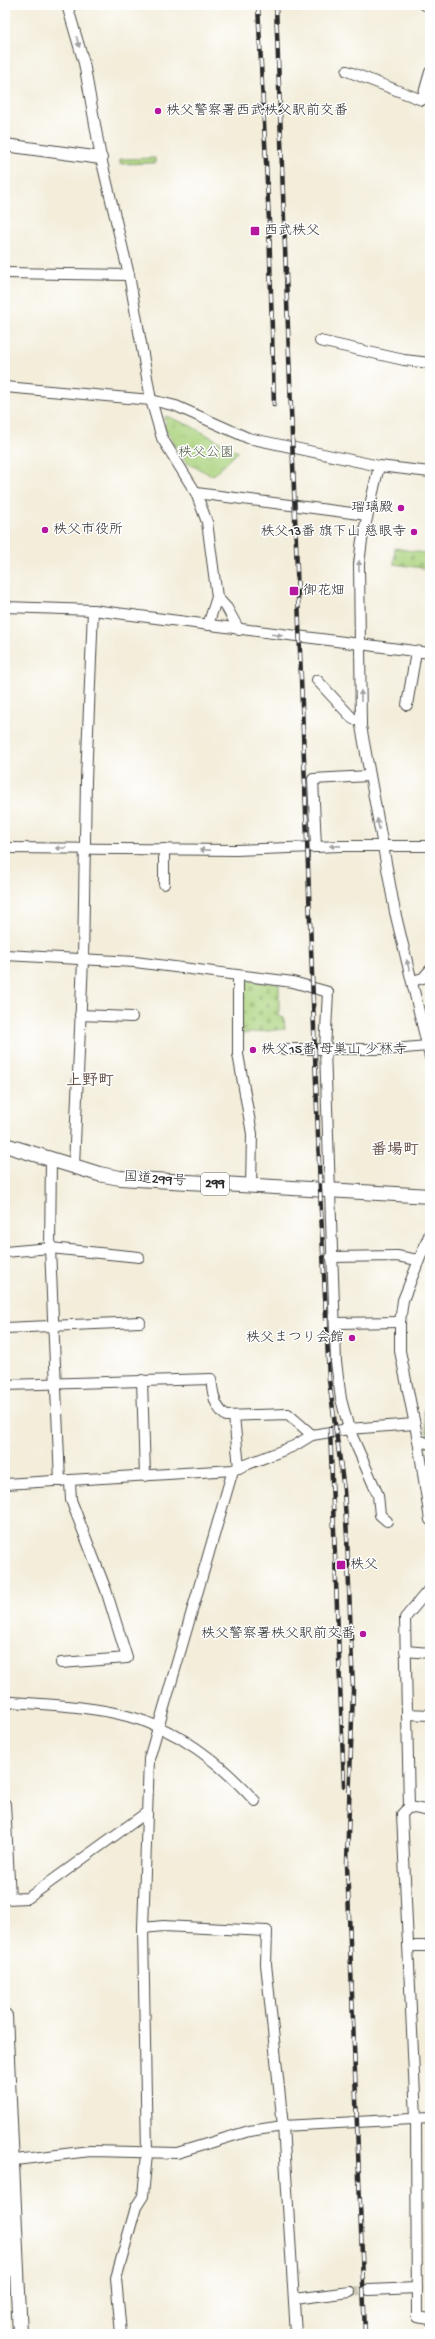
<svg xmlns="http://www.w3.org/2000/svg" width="435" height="2339" font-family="'Gochi Hand','Klee One',sans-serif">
  <defs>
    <pattern id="grass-dots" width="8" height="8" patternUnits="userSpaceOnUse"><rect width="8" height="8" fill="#abd37e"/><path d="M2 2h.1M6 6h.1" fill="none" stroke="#93b56d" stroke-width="1.8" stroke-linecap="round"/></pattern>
    <pattern id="forest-crowns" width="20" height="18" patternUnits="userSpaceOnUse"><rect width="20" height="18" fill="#88b56d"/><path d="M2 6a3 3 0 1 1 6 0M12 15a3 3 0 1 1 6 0" fill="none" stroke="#6f935a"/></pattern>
    <pattern id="cemetery-stones" width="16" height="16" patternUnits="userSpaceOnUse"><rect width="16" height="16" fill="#abd37e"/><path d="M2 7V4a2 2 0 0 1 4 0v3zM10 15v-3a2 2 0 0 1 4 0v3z" fill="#93b56d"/></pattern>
    <pattern id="park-tufts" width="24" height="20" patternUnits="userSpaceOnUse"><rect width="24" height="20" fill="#abd37e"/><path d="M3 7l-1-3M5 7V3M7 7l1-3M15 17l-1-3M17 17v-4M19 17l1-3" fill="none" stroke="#93b56d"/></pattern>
  </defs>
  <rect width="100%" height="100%" fill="#fff"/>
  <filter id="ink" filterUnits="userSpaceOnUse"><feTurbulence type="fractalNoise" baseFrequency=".025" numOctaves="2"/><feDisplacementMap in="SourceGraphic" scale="8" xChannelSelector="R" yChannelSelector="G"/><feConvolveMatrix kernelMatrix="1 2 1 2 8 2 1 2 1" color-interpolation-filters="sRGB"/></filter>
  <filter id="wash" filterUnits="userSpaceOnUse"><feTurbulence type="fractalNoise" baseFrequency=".012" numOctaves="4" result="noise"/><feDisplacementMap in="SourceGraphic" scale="16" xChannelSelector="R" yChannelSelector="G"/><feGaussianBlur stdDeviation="0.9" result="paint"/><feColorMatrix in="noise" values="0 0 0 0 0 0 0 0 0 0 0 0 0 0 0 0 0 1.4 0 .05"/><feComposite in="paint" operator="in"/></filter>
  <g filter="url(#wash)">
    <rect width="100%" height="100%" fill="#f3edda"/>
    <polygon fill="url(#grass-dots)" stroke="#6b7f54" points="155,158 155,163 120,164 120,159"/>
    <polygon fill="url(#forest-crowns)" stroke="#5a704c" points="430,1408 430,1439 428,1438 423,1410"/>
    <g fill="url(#cemetery-stones)" stroke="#6b7f54">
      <polygon points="395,548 430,554 430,569 394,564"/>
      <polygon points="242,980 279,984 279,1016 284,1018 285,1029 241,1034"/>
    </g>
    <polygon fill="url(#park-tufts)" stroke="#6b7f54" points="166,416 191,426 238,452 215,474 211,475 187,463 182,457 163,425 167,423 164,419"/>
  </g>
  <g filter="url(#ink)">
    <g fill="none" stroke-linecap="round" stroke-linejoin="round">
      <polyline stroke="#cbc6b7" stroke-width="10" stroke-dasharray="10 5" stroke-linecap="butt" points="350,2292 369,2290"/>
      <defs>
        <g id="minor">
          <polyline points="67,5 84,63 101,158 129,275 151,400 162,438 196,493 207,522 217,597 208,625"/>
          <polyline points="425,5 430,7"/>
          <polyline points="347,71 422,100 430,72"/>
          <polyline points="5,273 129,275"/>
          <polyline points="320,341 404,360 430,363"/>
          <polyline points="5,387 151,400 176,406 248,438 379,466 430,472"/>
          <polyline points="379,466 362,540 359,564 361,726 395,912 430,1057"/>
          <polyline points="196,493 367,515"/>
          <polyline points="217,597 227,608 239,630"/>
          <polyline points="5,607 93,610 430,653"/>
          <polyline points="317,680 353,719 361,721"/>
          <polyline points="407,705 416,652"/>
          <polyline points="316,847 313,779 369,776"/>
          <polyline points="5,848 236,850 341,846 430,846"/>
          <polyline points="164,849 164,884"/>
          <polyline points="5,955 135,962 293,982 328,992 325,1050 336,1362 341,1399 349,1429 378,1495 380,1515 387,1521"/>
          <polyline points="238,976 238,1054 252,1134 251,1187"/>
          <polyline points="412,981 423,978 430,970"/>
          <polyline points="80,1015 132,1017"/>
          <polyline points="284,1049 394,1049 427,1046"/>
          <polyline points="51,1159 50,1248 60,1481"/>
          <polyline points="74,1166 83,960 86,780 93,610"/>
          <polyline points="430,1233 403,1300 400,1322 400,1351 418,1440 430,1520"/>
          <polyline points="5,1252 50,1248 139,1257"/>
          <polyline points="331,1257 397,1256 418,1260"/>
          <polyline points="335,1323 400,1322"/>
          <polyline points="5,1328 140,1322"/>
          <polyline points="142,1380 145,1476"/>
          <path d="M5,1385l206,-6c2,15 3,27 15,37l62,-2 24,21"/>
          <polyline points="234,1416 239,1468"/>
          <polyline points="418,1440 430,1444"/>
          <polyline points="5,1484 233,1470 294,1446 312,1435 349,1429 414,1424"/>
          <polyline points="430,1588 405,1618 409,1807 402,1814 416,2118 417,2317 430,2319"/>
          <polyline points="405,1651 430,1653"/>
          <polyline points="61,1663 127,1658 106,1590 71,1500 70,1482"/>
          <path d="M5,1706l7,-4c38,3 78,4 115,14 52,13 93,47 128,85"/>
          <polyline points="407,1714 430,1715"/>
          <polyline points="5,1804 10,1898"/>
          <polyline points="409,1807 430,1811"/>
          <polyline points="5,1899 28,1898 146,1813"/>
          <polyline points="143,1928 163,1926 267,1931 266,1964 283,2126 296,2334"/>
          <polyline points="409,1946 430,1946"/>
          <polyline points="7,2161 90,2151 177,2153 249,2131 283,2126 430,2118"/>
          <polyline points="5,2271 16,2270"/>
          <polyline points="369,2290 417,2288"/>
          <polyline points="294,2299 350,2292"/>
          <polyline points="121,2334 116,2278 136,2207 143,2196 147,2154 143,1928 149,1759 233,1470"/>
        </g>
        <polyline id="major" points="5,145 101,158"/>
        <g id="highway">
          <polyline points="5,1145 99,1174 120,1178 430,1196"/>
          <polyline points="5,2016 20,2334"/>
        </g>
      </defs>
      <use href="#minor" stroke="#494845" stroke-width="12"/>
      <use href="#major" stroke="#494845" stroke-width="14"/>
      <use href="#highway" stroke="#494845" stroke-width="16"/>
      <use href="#minor" stroke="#fff" stroke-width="10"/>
      <use href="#major" stroke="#fff" stroke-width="12"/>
      <use href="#highway" stroke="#fff" stroke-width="14"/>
      <defs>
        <g id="rail">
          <polyline points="258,5 269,221 274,405"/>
          <polyline points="276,5 320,1189 329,1380 344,1490 347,1536 353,1690 347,1863 365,2334"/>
          <polyline points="330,1428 344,1786"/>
        </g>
      </defs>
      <use href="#rail" stroke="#2b2b2b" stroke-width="4.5"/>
      <use href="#rail" stroke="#fff" stroke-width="3" stroke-dasharray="9" stroke-linecap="butt"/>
    </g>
    <defs><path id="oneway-solid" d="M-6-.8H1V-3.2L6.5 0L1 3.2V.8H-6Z"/></defs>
    <g fill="#a0a0a0">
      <use href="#oneway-solid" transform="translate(78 42) rotate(74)"/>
      <use href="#oneway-solid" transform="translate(359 566) rotate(-89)"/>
      <use href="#oneway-solid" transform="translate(277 635) rotate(7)"/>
      <use href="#oneway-solid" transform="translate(361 696) rotate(-90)"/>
      <use href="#oneway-solid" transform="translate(378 824) rotate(-102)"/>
      <use href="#oneway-solid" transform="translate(335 846) rotate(179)"/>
      <use href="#oneway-solid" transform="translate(61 848) rotate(-180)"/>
      <use href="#oneway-solid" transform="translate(205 850) rotate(-179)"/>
      <use href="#oneway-solid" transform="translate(408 965) rotate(-104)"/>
    </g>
  </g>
  <g fill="#b5179e" stroke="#fff" stroke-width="1.5">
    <circle cx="158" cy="111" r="4"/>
    <rect x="250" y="226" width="10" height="10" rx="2"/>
    <circle cx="401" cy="508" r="4"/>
    <circle cx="45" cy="530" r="4"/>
    <circle cx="414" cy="532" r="4"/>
    <rect x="289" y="586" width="10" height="10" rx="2"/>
    <circle cx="253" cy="1050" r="4"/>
    <circle cx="352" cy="1338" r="4"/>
    <rect x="336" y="1560" width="10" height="10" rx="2"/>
    <circle cx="363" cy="1634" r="4"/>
  </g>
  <g text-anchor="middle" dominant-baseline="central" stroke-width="3" stroke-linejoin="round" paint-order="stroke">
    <rect fill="#fff" stroke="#6b6b6b" stroke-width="1" x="201" y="1173" width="28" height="22" rx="3"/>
    <g font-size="13" font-weight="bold" fill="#2b2b2b">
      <text x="215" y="1184">299</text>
    </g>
    <g font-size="14" fill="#2b2b2b" stroke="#fff" text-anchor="start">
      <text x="166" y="111">秩父警察署西武秩父駅前交番</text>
      <text x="264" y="231">西武秩父</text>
      <text x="393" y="508" text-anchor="end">瑠璃殿</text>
      <text x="53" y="530">秩父市役所</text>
      <text x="406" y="532" text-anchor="end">秩父13番 旗下山 慈眼寺</text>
      <text x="303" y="591">御花畑</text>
      <text x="261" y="1050">秩父15番 母巣山 少林寺</text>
      <text x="344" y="1338" text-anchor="end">秩父まつり会館</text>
      <text x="350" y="1565">秩父</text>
      <text x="355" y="1634" text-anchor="end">秩父警察署秩父駅前交番</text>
    </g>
    <g font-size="14" fill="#515d44" stroke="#fff">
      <text x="206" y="453">秩父公園</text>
    </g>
    <g font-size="14" fill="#2b2b2b" stroke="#fff">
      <text transform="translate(155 1180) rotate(4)">国道299号</text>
    </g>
    <g font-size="16" font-weight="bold" fill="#665147" stroke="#fff">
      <text x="90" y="1082">上野町</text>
      <text x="395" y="1151">番場町</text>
    </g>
  </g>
  <rect width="435" height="2339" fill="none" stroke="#fff" stroke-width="20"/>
</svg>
